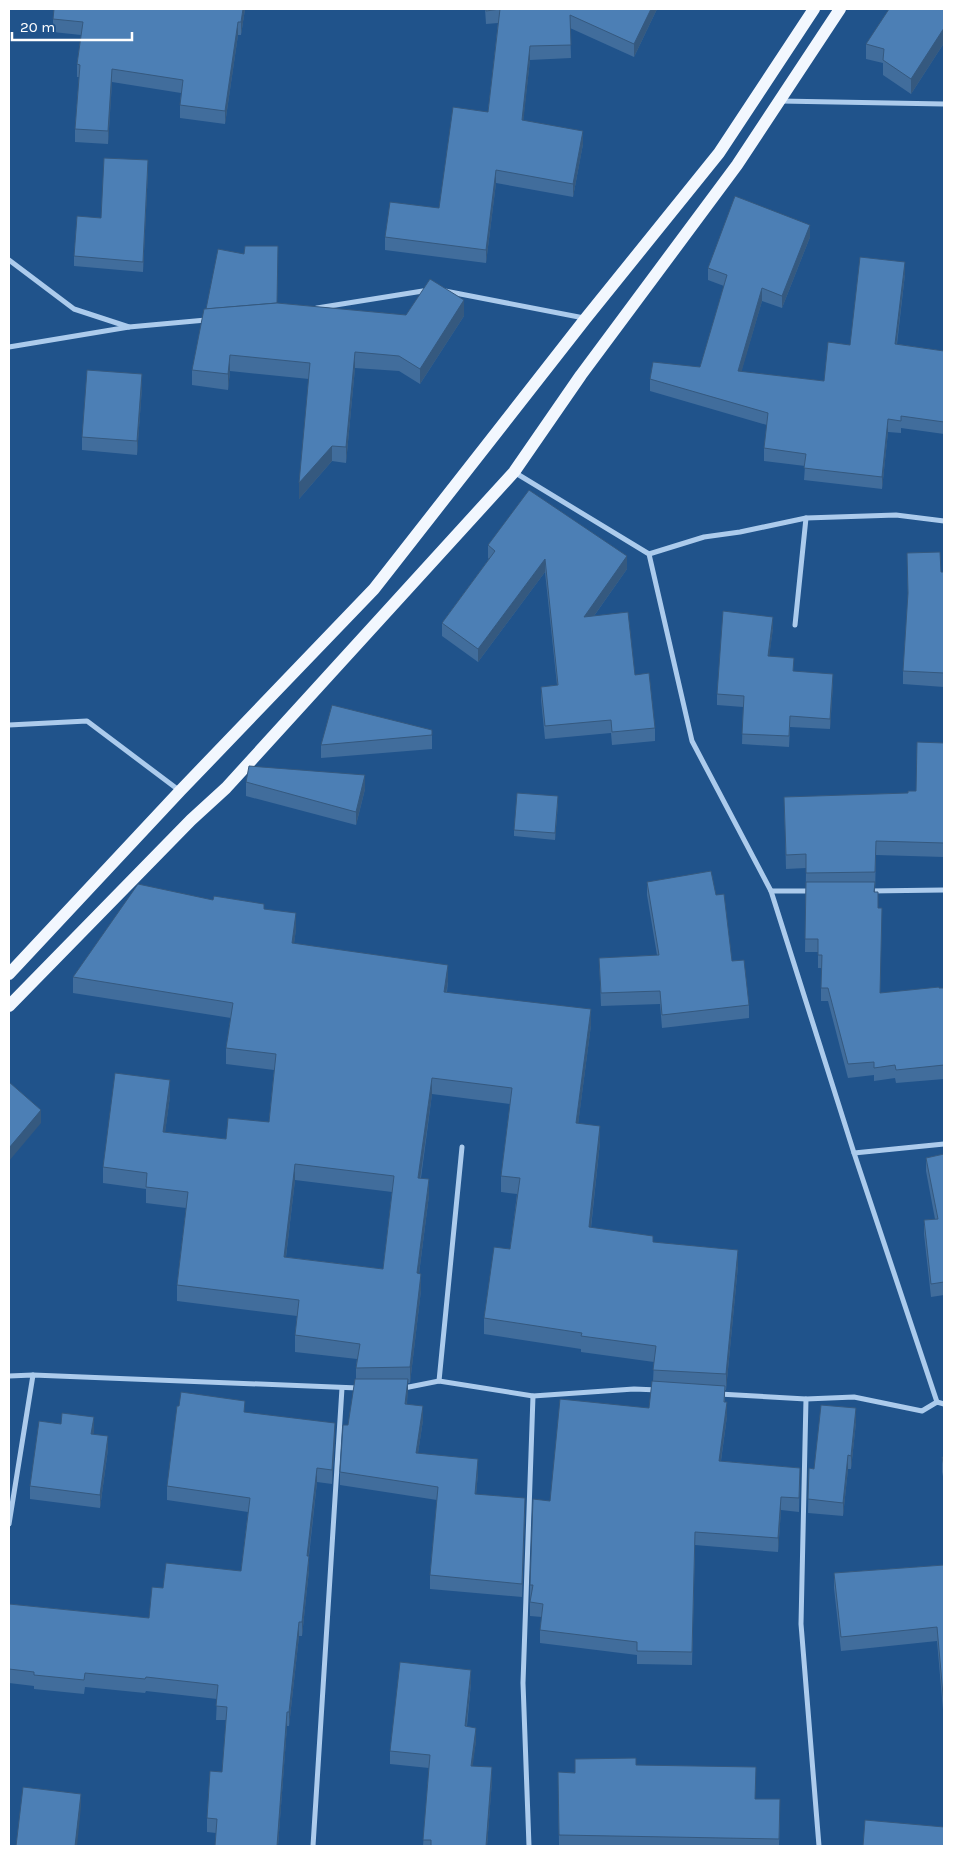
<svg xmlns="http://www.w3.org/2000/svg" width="953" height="1855" font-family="Karla,sans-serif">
  <rect width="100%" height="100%" fill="#20538b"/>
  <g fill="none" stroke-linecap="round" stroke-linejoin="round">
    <g stroke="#accbec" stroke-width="5">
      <polyline points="780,101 944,104"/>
      <polyline points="9,260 74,309 129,327 206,320"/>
      <polyline points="445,291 584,318"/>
      <polyline points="317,308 429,290"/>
      <polyline points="9,347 129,327"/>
      <polyline points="514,472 649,554 692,741 771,891 854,1153 937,1402"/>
      <polyline points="649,554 704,537 740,532 806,518 896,515 944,521"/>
      <polyline points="795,625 806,518"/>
      <polyline points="9,725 87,721 180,791"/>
      <polyline points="771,891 810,891"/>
      <polyline points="869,891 944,890"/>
      <polyline points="854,1153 944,1144"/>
      <polyline points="9,1376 33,1375 358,1388"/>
      <polyline points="439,1381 462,1147"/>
      <polyline points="404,1388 439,1381 533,1396 634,1389 658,1390"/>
      <polyline points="719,1394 806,1399 854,1397 922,1411 937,1402 944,1404"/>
      <polyline points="806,1399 801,1624 819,1846"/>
      <polyline points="9,1524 33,1375"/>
      <polyline points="313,1846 342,1388"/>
      <polyline points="529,1846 523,1683 533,1396"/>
    </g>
    <g stroke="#f2f7fe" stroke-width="12">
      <polyline points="9,974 180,791 374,589 586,318 719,153 814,9"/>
      <polyline points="9,1006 191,820 226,788 514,472 581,375 737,165 840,9"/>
    </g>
  </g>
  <g fill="#416d9c" fill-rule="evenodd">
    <polygon points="245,9 241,35 238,35 225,124 180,118 180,105 181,93 112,82 108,144 75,142 75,129 79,77 77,77 77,64 81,35 53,32 53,19"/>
    <polygon points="485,9 657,9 634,57 570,28 571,58 530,60 523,121 583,144 573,197 496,183 486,263 385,250 385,237 439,208 488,112 498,23 486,24"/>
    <polygon points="944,9 944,43 911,94 883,75 883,63 866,59 866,44"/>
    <polygon points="148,170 143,272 74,266 74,256 101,218"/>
    <polygon points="810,237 782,308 762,301 741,372 824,381 850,345 905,274 897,344 944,351 944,434 901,428 901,433 888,432 882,489 804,480 805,466 764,461 764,448 767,425 650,391 650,379 700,367 724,286 708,280 708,268"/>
    <polygon points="277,303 406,315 464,316 420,384 399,371 355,368 346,463 332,461 299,499 309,379 230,371 228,390 192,385 192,370"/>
    <polygon points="142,387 137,455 82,450 82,437"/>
    <polygon points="488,545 627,569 594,616 635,675 655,728 655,741 612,745 611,733 545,739 541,700 541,687 557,685 545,572 478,662 442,636 442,623 489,559 488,558"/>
    <polygon points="907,553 941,572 944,572 944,687 903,684 903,671 908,598"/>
    <polygon points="773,628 769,656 794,671 833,684 830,729 790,727 789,747 742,744 743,707 717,705 717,694"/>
    <polygon points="432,730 432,749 321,758 321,745"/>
    <polygon points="944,743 944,857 876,855 875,892 880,993 944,988 944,1079 896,1083 895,1078 874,1081 874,1075 848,1078 828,1001 821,1001 821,968 818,968 818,952 805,952 806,868 786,869 784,797 908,793 916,791"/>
    <polygon points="246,782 365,789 356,825 246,796"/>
    <polygon points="558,803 555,840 514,836 514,830"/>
    <polygon points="647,882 716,895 732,961 749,1005 749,1018 662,1028 660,1004 601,1006 599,958 657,955 647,895"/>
    <path d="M213,900l51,9 32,20 -2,14 154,38 -1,11 144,33 -13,99 22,18 -9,86 62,14 85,24 -12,124h-1v12l2,14 -6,45 79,7 -1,44 -18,-2 -3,42 -83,-7 -3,120 -55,-1v-9l-97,-12v-13l2,-13 -12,-1v-31l20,-84 99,-93 4,-27 1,-19 -73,-10v-3l-97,-15v-16l26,-69 7,-55 -16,-2v-16l9,-72 -78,-10 -11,84 8,17 -10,79 2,16 -11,93h-2l-1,21 16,16 -5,33 60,20 -2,21 49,18 -3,85 -92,-8v-14l7,-75 -97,-15v-13l16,-93v-11l1,-9 -62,-7v-17l2,-19 -120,-15v-16l9,-77 -40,-5v-14l-43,-6v-16l67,-71 -5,36 61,7 43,-17 5,-52 -48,-6v-16l5,-30 -158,-25v-16zM295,1180l97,12 -9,77 -97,-12z"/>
    <polygon points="944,1154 944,1295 931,1297 924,1234 924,1220 935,1219 926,1171 926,1158"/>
    <polygon points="245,1412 335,1437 332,1484 317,1482 309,1556 309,1570 302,1636 299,1636 289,1726 287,1726 278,1846 215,1846 216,1833 207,1832 207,1818 222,1772 226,1720 216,1720 217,1699 146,1691 145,1693 85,1687 84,1694 34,1689 34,1686 9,1683 9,1604 149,1618 163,1588 241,1571 248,1512 167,1500 167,1486"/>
    <polygon points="856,1422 851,1469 848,1469 843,1516 808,1513 809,1468 814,1469"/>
    <polygon points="94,1431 93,1434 108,1449 100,1508 30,1499 30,1486"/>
    <polygon points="942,1457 944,1466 944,1481 942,1472"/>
    <polygon points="944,1565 944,1721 937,1641 841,1651 834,1588 834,1573"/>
    <polygon points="471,1683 467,1726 476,1741 472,1766 492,1780 487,1846 423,1846 429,1768 390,1764 390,1751"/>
    <polygon points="636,1765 756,1799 780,1816 779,1846 559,1846 558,1772 575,1773"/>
  </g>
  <g fill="#35597f">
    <polygon points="243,9 245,9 241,35 241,22"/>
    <polygon points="651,9 657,9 634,57 634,44"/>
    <polygon points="238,22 238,35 225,124 225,111"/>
    <polygon points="944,28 944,43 911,94 911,79"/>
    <polygon points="530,46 530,60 522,134 522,120"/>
    <polygon points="112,69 112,82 108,144 108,131"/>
    <polygon points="583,131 583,144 573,197 573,184"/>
    <polygon points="148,160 148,170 143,272 143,262"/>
    <polygon points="496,170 496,183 486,263 486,250"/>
    <polygon points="810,225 810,237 782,308 782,296"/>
    <polygon points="905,262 905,274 895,356 895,344"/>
    <polygon points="762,288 762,301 738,384 738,371"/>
    <polygon points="464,300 464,316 420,384 420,369"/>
    <polygon points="355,352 355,368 346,463 346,447"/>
    <polygon points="230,355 230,371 228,390 228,374"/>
    <polygon points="142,374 142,387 137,455 137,441"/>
    <polygon points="888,419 888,432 882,489 882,477"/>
    <polygon points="332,446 332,461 299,499 299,483"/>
    <polygon points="627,556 627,569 584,630 584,617"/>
    <polygon points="545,559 545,572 478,662 478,649"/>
    <polygon points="773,617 773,628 768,667 768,656"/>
    <polygon points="833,674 833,684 830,729 830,719"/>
    <polygon points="365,775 365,789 356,825 356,812"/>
    <polygon points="558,796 558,803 555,840 555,833"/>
    <polygon points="296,913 296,929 292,959 292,943"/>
    <polygon points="448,965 448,981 444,1008 444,992"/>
    <polygon points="591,1009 591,1025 576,1140 576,1123"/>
    <polygon points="432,1078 432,1094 418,1194 418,1178"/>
    <polygon points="170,1080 170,1096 163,1148 163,1132"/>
    <polygon points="41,1110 41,1123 9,1161 9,1148"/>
    <polygon points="600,1126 600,1142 589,1244 589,1227"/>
    <polygon points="295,1164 295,1180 284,1273 284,1257"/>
    <polygon points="429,1179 429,1195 417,1289 417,1273"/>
    <polygon points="738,1250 738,1266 726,1390 726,1374"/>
    <polygon points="421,1274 421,1290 410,1383 410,1367"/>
    <polygon points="408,1379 408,1392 405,1417 405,1404"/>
    <polygon points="727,1402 727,1416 719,1474 719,1461"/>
    <polygon points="423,1406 423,1420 416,1466 416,1453"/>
    <polygon points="856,1408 856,1422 851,1469 851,1456"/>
    <polygon points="94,1417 94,1431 91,1447 91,1434"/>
    <polygon points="335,1423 335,1437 332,1484 332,1470"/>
    <polygon points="108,1436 108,1449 100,1508 100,1495"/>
    <polygon points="848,1455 848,1469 843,1516 843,1503"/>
    <polygon points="478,1459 478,1473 475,1507 475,1494"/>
    <polygon points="317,1468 317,1482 307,1570 307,1556"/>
    <polygon points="781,1497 781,1510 778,1552 778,1538"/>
    <polygon points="525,1498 525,1512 522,1597 522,1584"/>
    <polygon points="309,1556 309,1570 302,1636 302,1622"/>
    <polygon points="299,1622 299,1636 289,1726 289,1712"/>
    <polygon points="471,1670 471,1683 465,1739 465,1726"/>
    <polygon points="287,1712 287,1726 278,1846 277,1846"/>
    <polygon points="476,1728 476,1741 471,1779 471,1766"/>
    <polygon points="492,1767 492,1780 487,1846 486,1846"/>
    <polygon points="81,1794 81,1807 77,1846 75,1846"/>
  </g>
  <g fill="#4c7fb5" stroke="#35597f" fill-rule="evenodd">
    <polygon points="54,9 243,9 241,22 238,22 225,111 180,105 183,80 112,69 108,131 75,129 80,65 77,64 83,22 53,19"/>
    <polygon points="486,9 651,9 634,44 570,15 571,45 530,46 522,120 583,131 573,184 496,170 486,250 385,237 390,202 439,208 453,107 488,112 500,9 486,11"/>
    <polygon points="889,9 944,9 944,28 911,79 883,60 884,49 866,44"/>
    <polygon points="104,158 148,160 143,262 74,256 77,216 101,218"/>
    <polygon points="735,196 810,225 782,296 762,288 738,371 824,381 828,342 850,345 860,257 905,262 895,344 944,351 944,422 901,416 901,421 888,419 882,477 804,468 806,454 764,448 768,413 650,379 653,362 700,367 727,275 708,268"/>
    <polygon points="245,246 278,246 277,303 206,309 218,249 244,254"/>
    <polygon points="430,279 464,300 420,369 399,356 355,352 346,447 332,446 299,483 310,363 230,355 228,374 192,370 204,309 277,303 406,315"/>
    <polygon points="87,370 142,374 137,441 82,437"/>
    <polygon points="529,490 627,556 584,617 628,612 635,675 649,673 655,728 612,732 611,720 545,726 541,687 558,685 545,559 478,649 442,623 495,551 488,545"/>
    <polygon points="940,552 941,572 944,572 944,673 903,671 908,593 907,553"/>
    <polygon points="723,611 773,617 768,656 794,658 793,671 833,674 830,719 790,716 789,736 742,734 744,696 717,694"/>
    <polygon points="332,705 432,730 432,735 321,745"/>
    <polygon points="917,742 944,743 944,843 876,841 875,872 806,873 806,854 786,855 784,797 908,793 908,791 916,791"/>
    <polygon points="249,766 365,775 356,812 246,782"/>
    <polygon points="517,793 558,796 555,833 514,830"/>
    <polygon points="711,871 716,895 724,894 732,961 744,960 749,1005 662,1015 660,991 601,993 599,958 659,955 647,882"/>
    <polygon points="806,882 875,882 874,892 878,892 878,908 882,908 880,993 939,987 939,988 944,988 944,1065 896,1070 895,1065 874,1068 874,1062 848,1064 828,988 821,988 822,955 818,955 818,939 805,939"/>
    <path d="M138,884l75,16 1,-4 50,8v5l32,4 -4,30 156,22 -4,27 147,17 -15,114 24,3 -11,101 64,9v6l85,8 -12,124 -73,-4 3,-24 -75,-10 1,-3 -98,-15 10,-71 16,2 10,-71 -19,-2 11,-88 -80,-10 -14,100 11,1 -12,94 4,1 -11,93 -54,1 4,-24 -65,-9 4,-35 -122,-15 11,-93 -42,-5 1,-14 -44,-6 12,-94 55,7 -7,52 63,7 2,-21 41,4 7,-68 -50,-6 7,-45 -160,-26zM295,1164l99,12 -11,93 -99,-12z"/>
    <polygon points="9,1082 41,1110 9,1148"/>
    <polygon points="944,1154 944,1282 931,1284 924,1220 938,1219 926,1158"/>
    <polygon points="355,1379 408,1379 405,1404 423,1406 416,1453 478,1459 475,1494 525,1498 522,1584 430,1575 438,1487 340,1472 343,1425 348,1425"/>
    <polygon points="652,1381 725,1386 724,1402 727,1402 719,1461 800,1468 799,1498 781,1497 778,1538 695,1532 692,1652 637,1651 637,1642 540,1630 543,1604 530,1602 533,1585 530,1585 533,1499 550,1501 560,1399 649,1408"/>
    <polygon points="181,1392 245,1401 244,1412 335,1423 332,1470 317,1468 307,1556 309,1556 302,1622 299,1622 289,1712 287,1712 277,1846 215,1846 217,1819 207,1818 210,1771 222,1772 227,1707 216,1706 218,1685 146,1677 145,1679 85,1673 84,1680 34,1675 34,1672 9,1669 9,1604 149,1618 152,1587 163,1588 166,1563 241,1571 250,1498 167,1486 177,1406 179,1406"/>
    <polygon points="821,1405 856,1408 851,1456 848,1455 843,1503 808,1499 809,1468 814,1469"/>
    <polygon points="62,1413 94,1417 91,1434 108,1436 100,1495 30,1486 39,1421 61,1424"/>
    <polygon points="942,1457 944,1457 944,1466"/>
    <polygon points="944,1565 944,1706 937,1627 841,1637 834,1573"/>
    <polygon points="400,1662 471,1670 465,1726 476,1728 471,1766 492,1767 486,1846 431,1846 431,1840 423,1840 430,1755 390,1751"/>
    <polygon points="636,1758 636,1765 756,1767 755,1799 780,1799 779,1839 559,1835 558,1772 575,1773 575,1759"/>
    <polygon points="23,1787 81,1794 75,1846 16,1846"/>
    <polygon points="865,1820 944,1827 944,1846 863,1846"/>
  </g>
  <rect width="953" height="1855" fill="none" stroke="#ffffff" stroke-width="20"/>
  <path d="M12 32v8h120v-8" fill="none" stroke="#ffffff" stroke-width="2.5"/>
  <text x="20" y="32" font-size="15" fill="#ffffff" stroke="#20538b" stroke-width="4" paint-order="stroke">20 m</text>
</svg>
